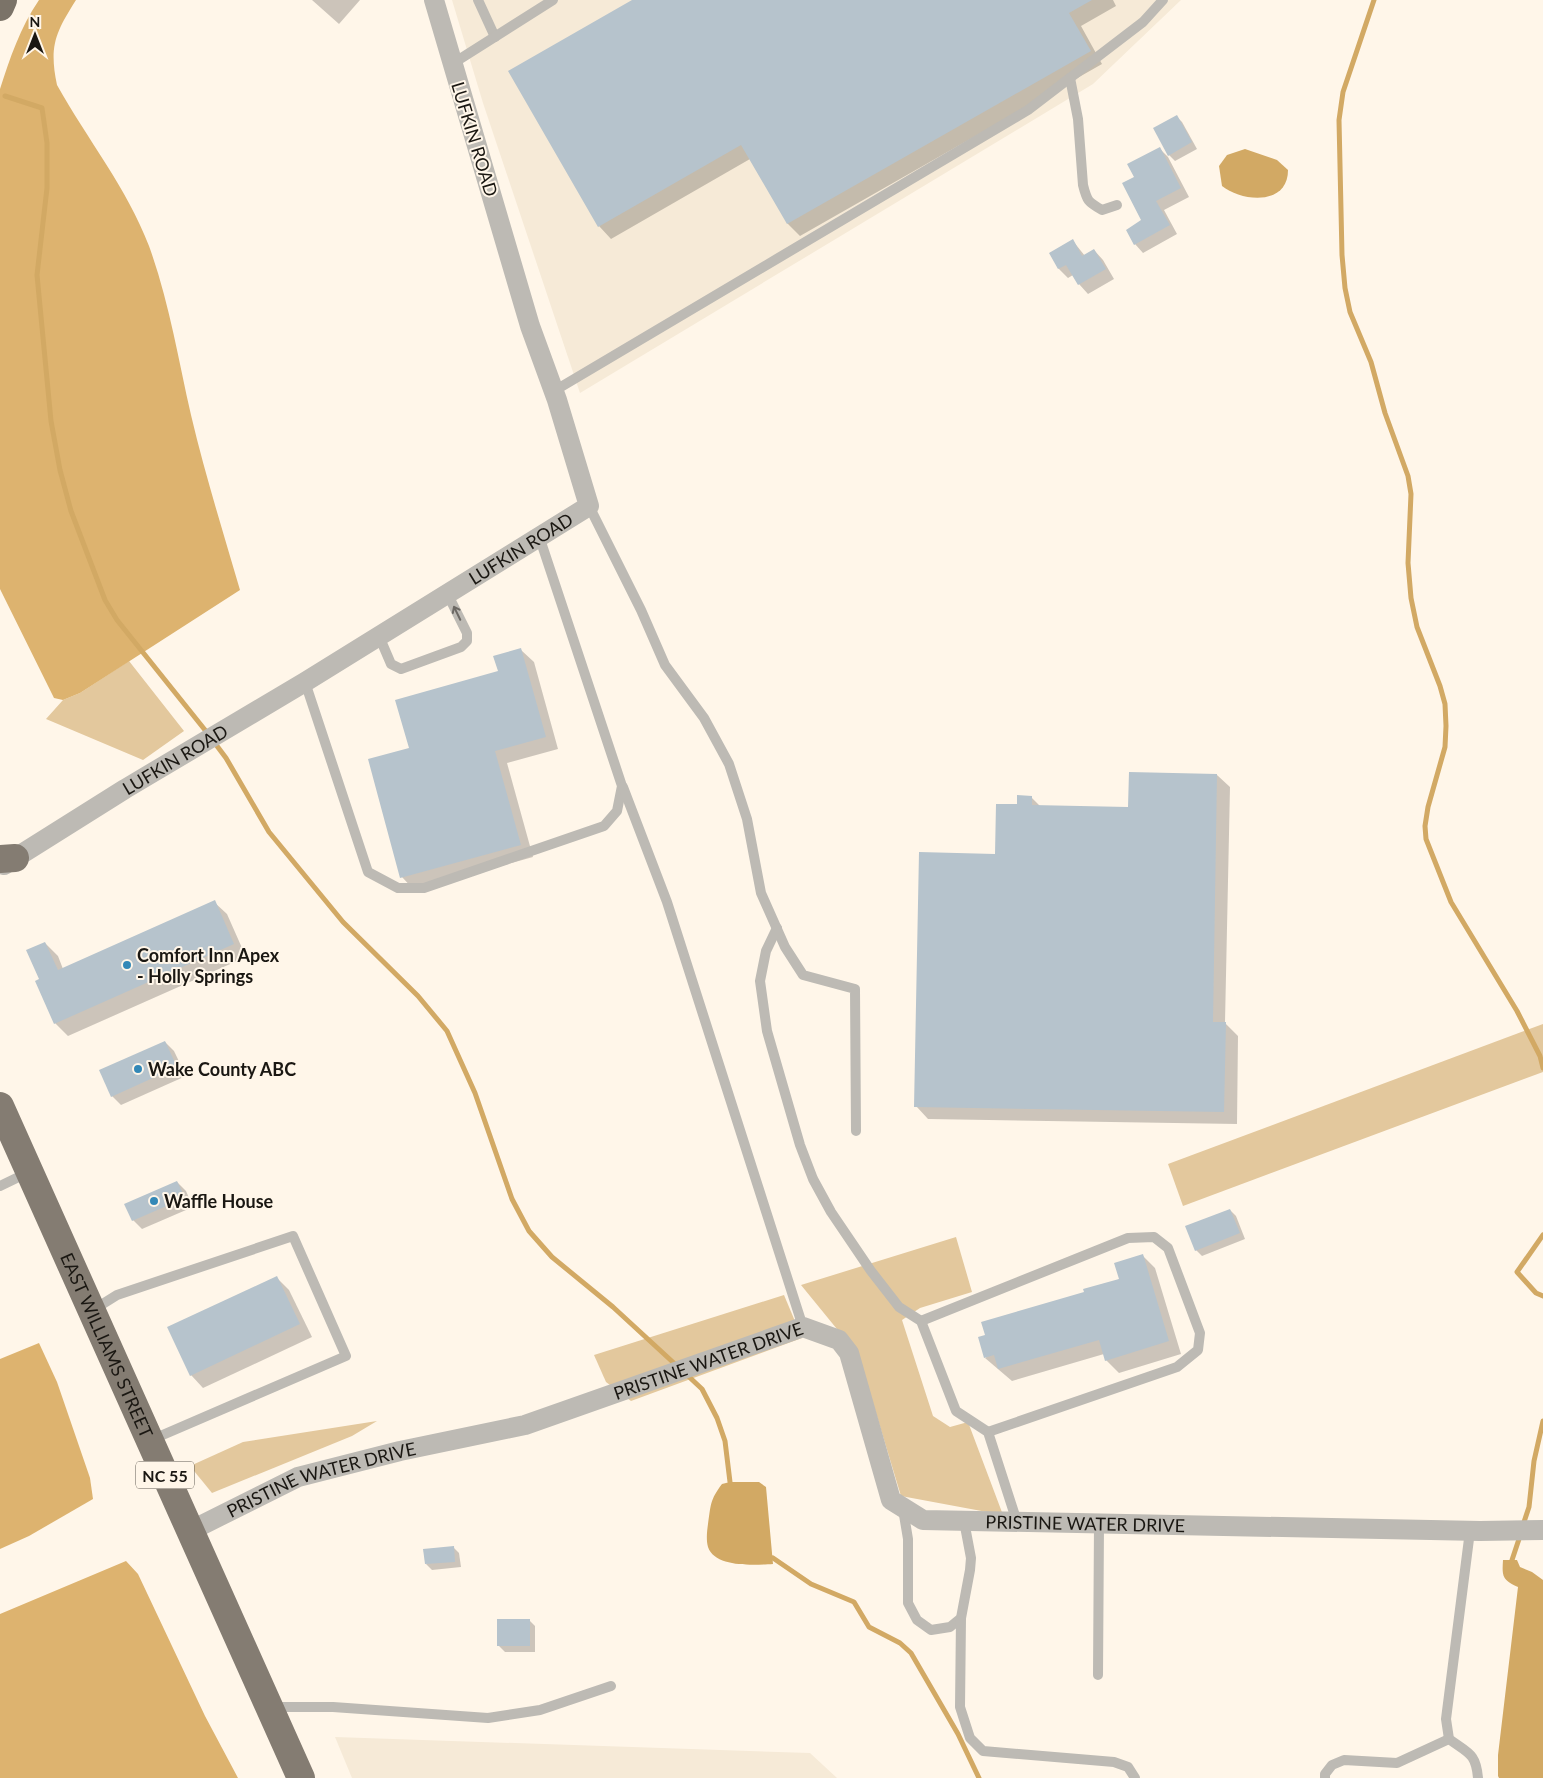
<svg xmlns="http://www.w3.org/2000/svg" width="1543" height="1778" font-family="Lato,sans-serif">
  <rect width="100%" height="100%" fill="#fff6e9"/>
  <g fill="#f6ead7">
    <polygon points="452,0 1181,0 1093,84 580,393 483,103"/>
    <polygon points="335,1737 810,1753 837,1778 352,1778"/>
  </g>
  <g fill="#e3c89d">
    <polygon points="129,661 184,731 143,760 46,719 63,700 80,693"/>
    <polygon points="1543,1024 1543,1072 1183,1206 1168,1164"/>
    <polygon points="956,1237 972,1292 920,1308 902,1320 933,1416 950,1427 968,1422 1003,1515 901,1496 857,1350 841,1334 801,1285"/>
    <polygon points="784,1295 802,1338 631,1401 606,1382 594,1355"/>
    <polygon points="377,1421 352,1436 212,1493 190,1466 243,1442"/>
  </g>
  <g fill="#ddb36f">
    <path d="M39,0h37c-21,33 -27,47 -19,85 30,54 70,103 92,161 20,55 29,112 42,169 14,59 32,117 49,175l-160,103 -17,7 -9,-2 -54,-109v-500c10,-31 20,-61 39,-89z"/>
    <polygon points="39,1343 57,1382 90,1478 93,1499 29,1536 0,1549 0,1359"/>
    <polygon points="126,1561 138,1574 205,1716 238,1778 0,1778 0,1614"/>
  </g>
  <g fill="#d2a964">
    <path d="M1245,149l32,11 11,10c0,36 -46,32 -66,16l-3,-20 8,-11z"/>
    <path d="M730,1482h29l7,5 7,77c-18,1 -58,4 -65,-17 -2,-7 -1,-16 0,-23 3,-20 2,-24 14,-40z"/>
    <path d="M1503,1560h14l3,7 12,5 11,8v198h-44l-1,-2v-21l20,-168c-16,-7 -16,-11 -15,-27z"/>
  </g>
  <g fill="#0003">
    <polygon points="312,0 360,0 339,24"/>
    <polygon points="634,0 1113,0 1116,6 1081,26 1102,64 800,236 788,224 750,159 611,239 599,226"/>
    <polygon points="1176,116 1182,122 1197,149 1175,161 1169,155"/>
    <polygon points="1160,149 1168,157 1189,197 1164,210 1177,234 1143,253 1135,244 1143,221 1136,178"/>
    <polygon points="1073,241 1085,256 1094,250 1103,260 1114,279 1088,294 1079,284 1073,275 1068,278 1059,269 1050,253"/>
    <polygon points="521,650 534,662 558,749 507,763 533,857 414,890 402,877 410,749 499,672"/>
    <polygon points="1217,775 1230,787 1225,1023 1238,1036 1237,1124 928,1119 916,1106 997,855 1018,806 1031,797 1041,807 1129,808"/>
    <polygon points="214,902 227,914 246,957 68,1036 55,1023 41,980 45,943 58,956 63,969"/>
    <polygon points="165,1042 174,1051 186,1076 121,1105 112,1096"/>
    <polygon points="177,1182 186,1191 193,1207 142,1229 133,1220"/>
    <polygon points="1230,1210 1236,1216 1245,1239 1202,1256 1196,1250"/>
    <polygon points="1142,1255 1155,1268 1181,1354 1119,1373 1106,1360 1104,1354 1012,1381 985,1358 1086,1293 1120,1279"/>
    <polygon points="276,1277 289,1290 312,1337 203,1388 191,1375"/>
    <polygon points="453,1547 459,1553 461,1567 432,1570 426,1564"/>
    <polygon points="529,1620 535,1626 535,1652 505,1652 499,1646"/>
  </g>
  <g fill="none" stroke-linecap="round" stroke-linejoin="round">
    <g stroke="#d2a964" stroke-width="5">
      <polyline points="1374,0 1343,92 1339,120 1342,255 1345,288 1350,312 1371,362 1385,413 1408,476 1411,494 1408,563 1411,598 1417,627 1440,686 1445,704 1446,726 1445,747 1428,807 1425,826 1426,839 1451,902 1517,1011 1540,1056 1543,1068"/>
      <polyline points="5,96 42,108 47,143 47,188 37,275 51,421 60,470 71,511 105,600 117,620 209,735"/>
      <polyline points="214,742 226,758 269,832 343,922 418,996 447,1031 475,1093 512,1199 529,1231 552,1257 613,1307 676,1365"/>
      <polyline points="1543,1235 1517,1272 1536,1293 1543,1296"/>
      <polyline points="686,1374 702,1389 717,1418 725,1441 730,1482"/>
      <polyline points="1523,1525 1529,1507 1534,1461 1543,1421"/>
      <polyline points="773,1558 811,1584 854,1602 869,1627 900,1643 911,1653 958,1734 979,1778"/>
      <polyline points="1514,1566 1512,1560 1520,1536"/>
    </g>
  </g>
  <g fill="#b6c3cc">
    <polygon points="632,0 1092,0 1069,13 1091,51 787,224 741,145 598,227 508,71"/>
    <polygon points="1177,115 1192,142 1168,156 1153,128"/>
    <polygon points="1160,147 1181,188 1156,201 1170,225 1134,245 1126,230 1141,220 1122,183 1134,177 1127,164"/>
    <polygon points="1073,239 1082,256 1094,249 1106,269 1078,285 1066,265 1058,269 1049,253"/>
    <polygon points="521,648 546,737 495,751 521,845 400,878 368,759 409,748 395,700 498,671 493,656"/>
    <polygon points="1129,772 1217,774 1213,1022 1226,1022 1224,1112 914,1107 919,852 995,854 996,804 1017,804 1017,795 1032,796 1032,805 1128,807"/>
    <polygon points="215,900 234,944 54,1024 35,981 39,979 26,950 45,942 58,970"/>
    <polygon points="165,1041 177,1067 111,1097 99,1070"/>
    <polygon points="177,1181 185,1198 132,1221 124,1204"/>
    <polygon points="1230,1209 1240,1233 1195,1251 1185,1226"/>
    <polygon points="1143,1254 1169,1341 1105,1361 1099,1340 998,1369 994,1355 984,1358 978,1337 985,1335 981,1322 1084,1292 1083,1289 1119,1279 1114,1263"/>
    <polygon points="277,1276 300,1324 190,1376 167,1327"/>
    <polygon points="454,1546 455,1562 425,1564 423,1549"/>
    <rect x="497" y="1619" width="33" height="27"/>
  </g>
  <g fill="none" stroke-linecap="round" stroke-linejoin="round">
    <g stroke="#bdbab4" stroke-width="10">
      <polyline points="478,0 495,37"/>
      <polyline points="452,64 553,0"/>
      <path d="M1070,78l8,41 5,66c4,16 5,17 19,25l15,-5"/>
      <polyline points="554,391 1028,110 1143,22 1163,0"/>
      <polyline points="589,506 641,610 665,665 704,718 729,764 747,819 761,893 785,947 803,975 855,989 856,1131"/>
      <polyline points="379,636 391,664 401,669 461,647 467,641 467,633 447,593"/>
      <polyline points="305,682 368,872 398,888 424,888 604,826 617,811 622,786 539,536"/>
      <polyline points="623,787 667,902 803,1327"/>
      <polyline points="777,928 766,951 760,981 767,1031 800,1145 813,1179 831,1212 871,1271 899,1307 921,1321 956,1411 988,1432 1017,1522"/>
      <polyline points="0,1186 29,1172"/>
      <polyline points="93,1310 117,1295 293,1236 346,1356 151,1440"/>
      <polyline points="921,1321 1128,1238 1154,1237 1168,1248 1200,1333 1198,1350 1177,1367 988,1432"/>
      <polyline points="903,1509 908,1539 908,1603 917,1620 931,1630 950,1627 961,1618 970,1570 971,1558 964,1521"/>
      <path d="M1470,1531l-24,188 3,20c19,14 27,14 29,39"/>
      <polyline points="961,1618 960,1707 970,1738 983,1751 1114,1762 1128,1767 1135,1778"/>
      <polyline points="1098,1675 1099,1524"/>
      <polyline points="271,1707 333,1707 488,1718 540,1710 611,1686"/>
      <polyline points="1325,1778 1325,1774 1332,1765 1344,1760 1397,1763 1449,1739"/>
    </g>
    <g stroke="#bdbab4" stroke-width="20">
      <path id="s1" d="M4,865l121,-76 180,-107 284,-176 -32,-106 -27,-74 -96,-326"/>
      <path id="s2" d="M190,1531l108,-54 102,-26 125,-26 278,-98 36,13 10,13 42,147 32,20 557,11 63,-1"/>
    </g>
    <g stroke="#847c72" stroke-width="28">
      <polyline points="0,859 15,858"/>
      <path id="s3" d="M0,1106l301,672"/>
    </g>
    <polyline stroke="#7b7368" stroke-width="28" points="0,7 3,0"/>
  </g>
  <defs><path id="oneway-shaft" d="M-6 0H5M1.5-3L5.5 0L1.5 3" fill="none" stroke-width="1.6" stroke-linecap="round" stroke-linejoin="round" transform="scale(1.25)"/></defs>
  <use stroke="#6c6863" href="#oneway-shaft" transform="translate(457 613) rotate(-116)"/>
  <g fill="#3388b7" stroke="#fff6e9" stroke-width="2">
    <circle cx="127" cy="965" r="5"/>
    <circle cx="138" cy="1069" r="5"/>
    <circle cx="154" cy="1201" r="5"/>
  </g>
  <g text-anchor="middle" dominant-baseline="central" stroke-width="4" stroke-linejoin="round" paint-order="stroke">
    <rect fill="#fff6e9" stroke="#5f5a52" stroke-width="1" x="136" y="1461.5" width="58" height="27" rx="4"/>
    <g font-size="16" font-weight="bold" fill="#1a1712">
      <text x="165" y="1475">NC 55</text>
    </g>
    <g font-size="18" fill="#1a1712" stroke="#fff6e9">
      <text transform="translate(475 139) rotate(73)">LUFKIN ROAD</text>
      <text stroke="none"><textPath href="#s1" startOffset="606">LUFKIN ROAD</textPath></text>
      <text stroke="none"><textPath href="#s1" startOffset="201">LUFKIN ROAD</textPath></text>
      <text stroke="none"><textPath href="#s3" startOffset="262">EAST WILLIAMS STREET</textPath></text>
      <text stroke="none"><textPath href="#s2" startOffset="548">PRISTINE WATER DRIVE</textPath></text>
      <text stroke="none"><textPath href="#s2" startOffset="142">PRISTINE WATER DRIVE</textPath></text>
      <text stroke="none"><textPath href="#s2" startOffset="1056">PRISTINE WATER DRIVE</textPath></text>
    </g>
    <g font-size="18" font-weight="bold" fill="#1a1712" stroke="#fff6e9" text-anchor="start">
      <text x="137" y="955">Comfort Inn Apex<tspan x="137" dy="21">- Holly Springs</tspan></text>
      <text x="148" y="1069">Wake County ABC</text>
      <text x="164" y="1201">Waffle House</text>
    </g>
  </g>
  <g transform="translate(35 35)" stroke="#fff6e9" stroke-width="4" paint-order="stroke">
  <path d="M0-4L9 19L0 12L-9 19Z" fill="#1a1712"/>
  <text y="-8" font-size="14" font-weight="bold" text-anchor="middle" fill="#1a1712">N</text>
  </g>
</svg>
